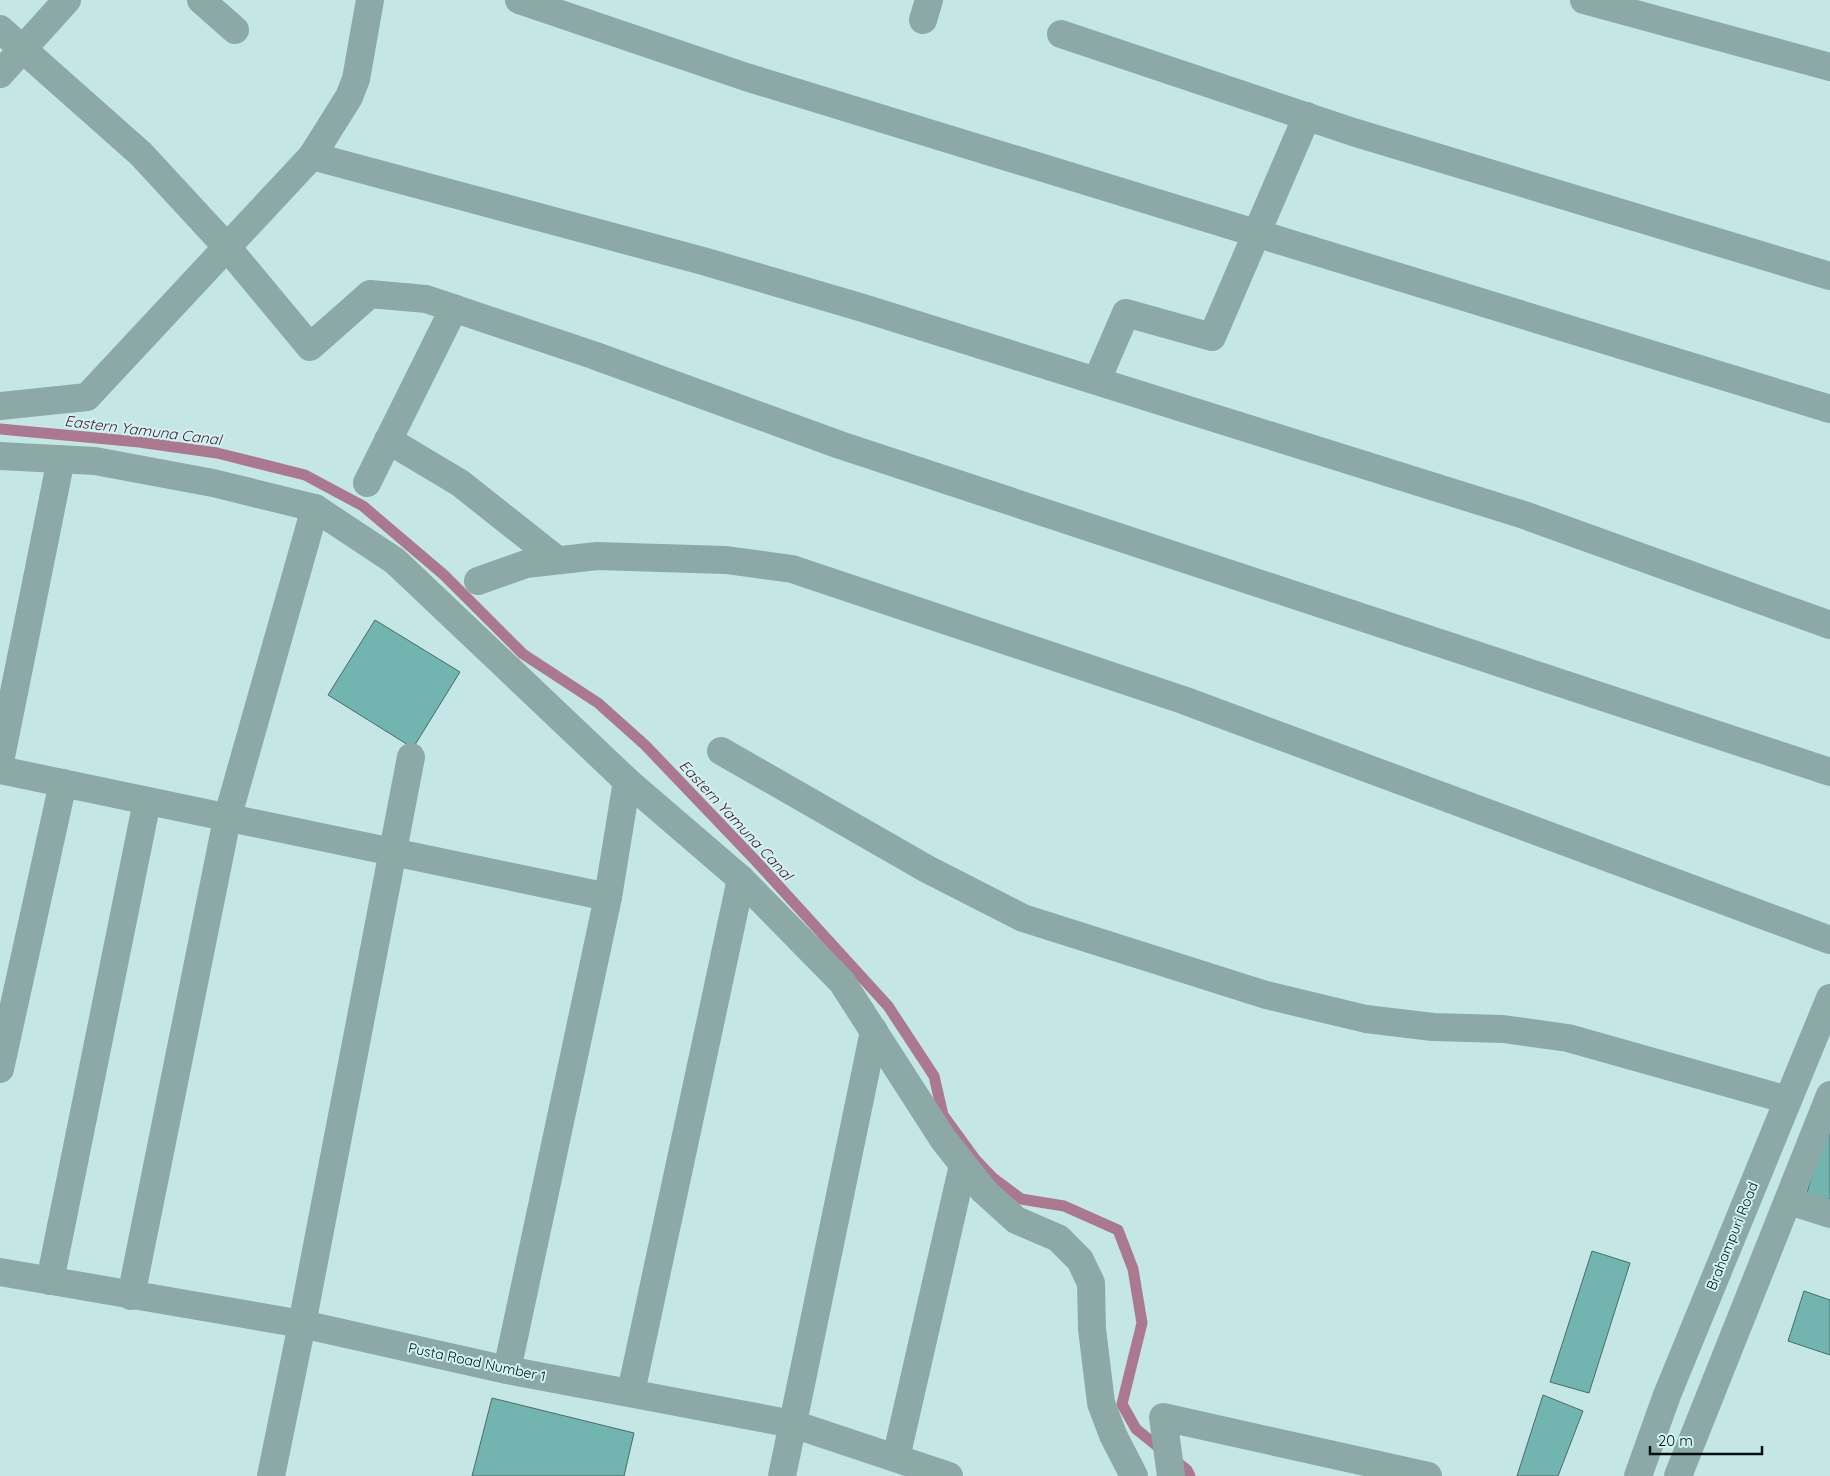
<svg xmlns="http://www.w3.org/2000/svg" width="1830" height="1476" font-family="Quicksand,sans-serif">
  <rect width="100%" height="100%" fill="#c4e7e5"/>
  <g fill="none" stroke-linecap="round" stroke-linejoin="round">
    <polyline stroke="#aa7990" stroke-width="11" points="0,429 139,442 217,453 305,475 363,506 444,575 523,654 598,703 645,745 755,860 888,1006 934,1076 943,1115 975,1159 993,1178 1021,1199 1064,1206 1118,1230 1133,1269 1142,1323 1122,1404 1136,1429 1187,1470 1190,1476"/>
  </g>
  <g fill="#71b4b0" stroke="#4c6b69">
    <polygon points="375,620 460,672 413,748 328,695"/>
    <polygon points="1826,1124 1830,1125 1830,1200 1807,1193"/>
    <polygon points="1592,1251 1630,1263 1589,1393 1550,1382"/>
    <polygon points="1804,1291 1830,1300 1830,1355 1788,1341"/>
    <polygon points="1543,1395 1583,1411 1558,1476 1517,1476"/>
    <polygon points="492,1398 634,1433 624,1476 472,1476"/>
  </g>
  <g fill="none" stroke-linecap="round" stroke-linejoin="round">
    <g stroke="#8da9a7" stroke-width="28">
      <polyline points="201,0 235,30"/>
      <polyline points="519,0 746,77 1830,409"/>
      <polyline points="1584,0 1830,67"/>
      <polyline points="923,20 929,0"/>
      <polyline points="0,29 141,154 226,246 310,347 370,294 426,299 593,355 840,445 1830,772"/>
      <polyline points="1061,34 1353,132 1830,276"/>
      <polyline points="0,74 67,0"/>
      <polyline points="312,156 703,261 863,308 1524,515 1830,625"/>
      <polyline points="1097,380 1126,313 1212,337 1307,116"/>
      <polyline points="0,406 87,397 312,156 349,97 356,79 370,0"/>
      <polyline points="388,440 460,483 556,559"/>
      <polyline points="367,483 454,308"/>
      <polyline points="478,581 526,564 597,556 726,560 792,569 1183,700 1830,940"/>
      <polyline points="721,751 927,869 1023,918 1266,995 1366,1019 1433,1027 1503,1029 1568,1038 1788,1100"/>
      <polyline points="0,762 61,459"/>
      <polyline points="0,770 608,897"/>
      <polyline points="0,1069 63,783"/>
      <polyline points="1789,1201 1830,1214"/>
      <polyline points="50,1281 147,801"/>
      <polyline points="131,1296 227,819 315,508"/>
      <polyline points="507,1370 608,897 627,781"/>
      <polyline points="631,1392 741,879"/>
      <polyline points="896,1458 963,1165"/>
      <polyline points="271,1476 302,1324 411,757"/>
      <polyline points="782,1476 874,1031"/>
      <polyline points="1171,1476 1163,1417 1428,1476"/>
    </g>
    <g stroke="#8da9a7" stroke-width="28">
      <polyline points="0,456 95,461 213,483 315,508 395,561 627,781 741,879 842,982 943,1139 984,1191 1016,1220 1058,1238 1080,1260 1091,1283 1092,1329 1101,1403 1113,1435 1134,1476"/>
      <polyline points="0,1272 302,1324 507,1370 793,1424 949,1476"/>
      <polyline points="1638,1476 1667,1395 1830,998"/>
      <polyline points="1678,1476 1830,1095"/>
    </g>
  </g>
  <g text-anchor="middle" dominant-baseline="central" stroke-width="4" stroke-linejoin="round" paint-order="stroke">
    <g font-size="14" fill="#030e0d" stroke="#d1f4f2">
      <text transform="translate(1732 1236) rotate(-68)">Brahampuri Road</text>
      <text transform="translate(477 1362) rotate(12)">Pusta Road Number 1</text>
    </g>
    <g font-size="15" font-style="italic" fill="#4c0f33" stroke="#d1f4f2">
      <text transform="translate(143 430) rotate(7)">Eastern Yamuna Canal</text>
      <text transform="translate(736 820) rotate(47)">Eastern Yamuna Canal</text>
    </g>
  </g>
  <path d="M1650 1446v8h112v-8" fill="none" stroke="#030e0d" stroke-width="2.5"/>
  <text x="1658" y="1446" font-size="15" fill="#030e0d" stroke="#d1f4f2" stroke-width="4" paint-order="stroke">20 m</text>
</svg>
